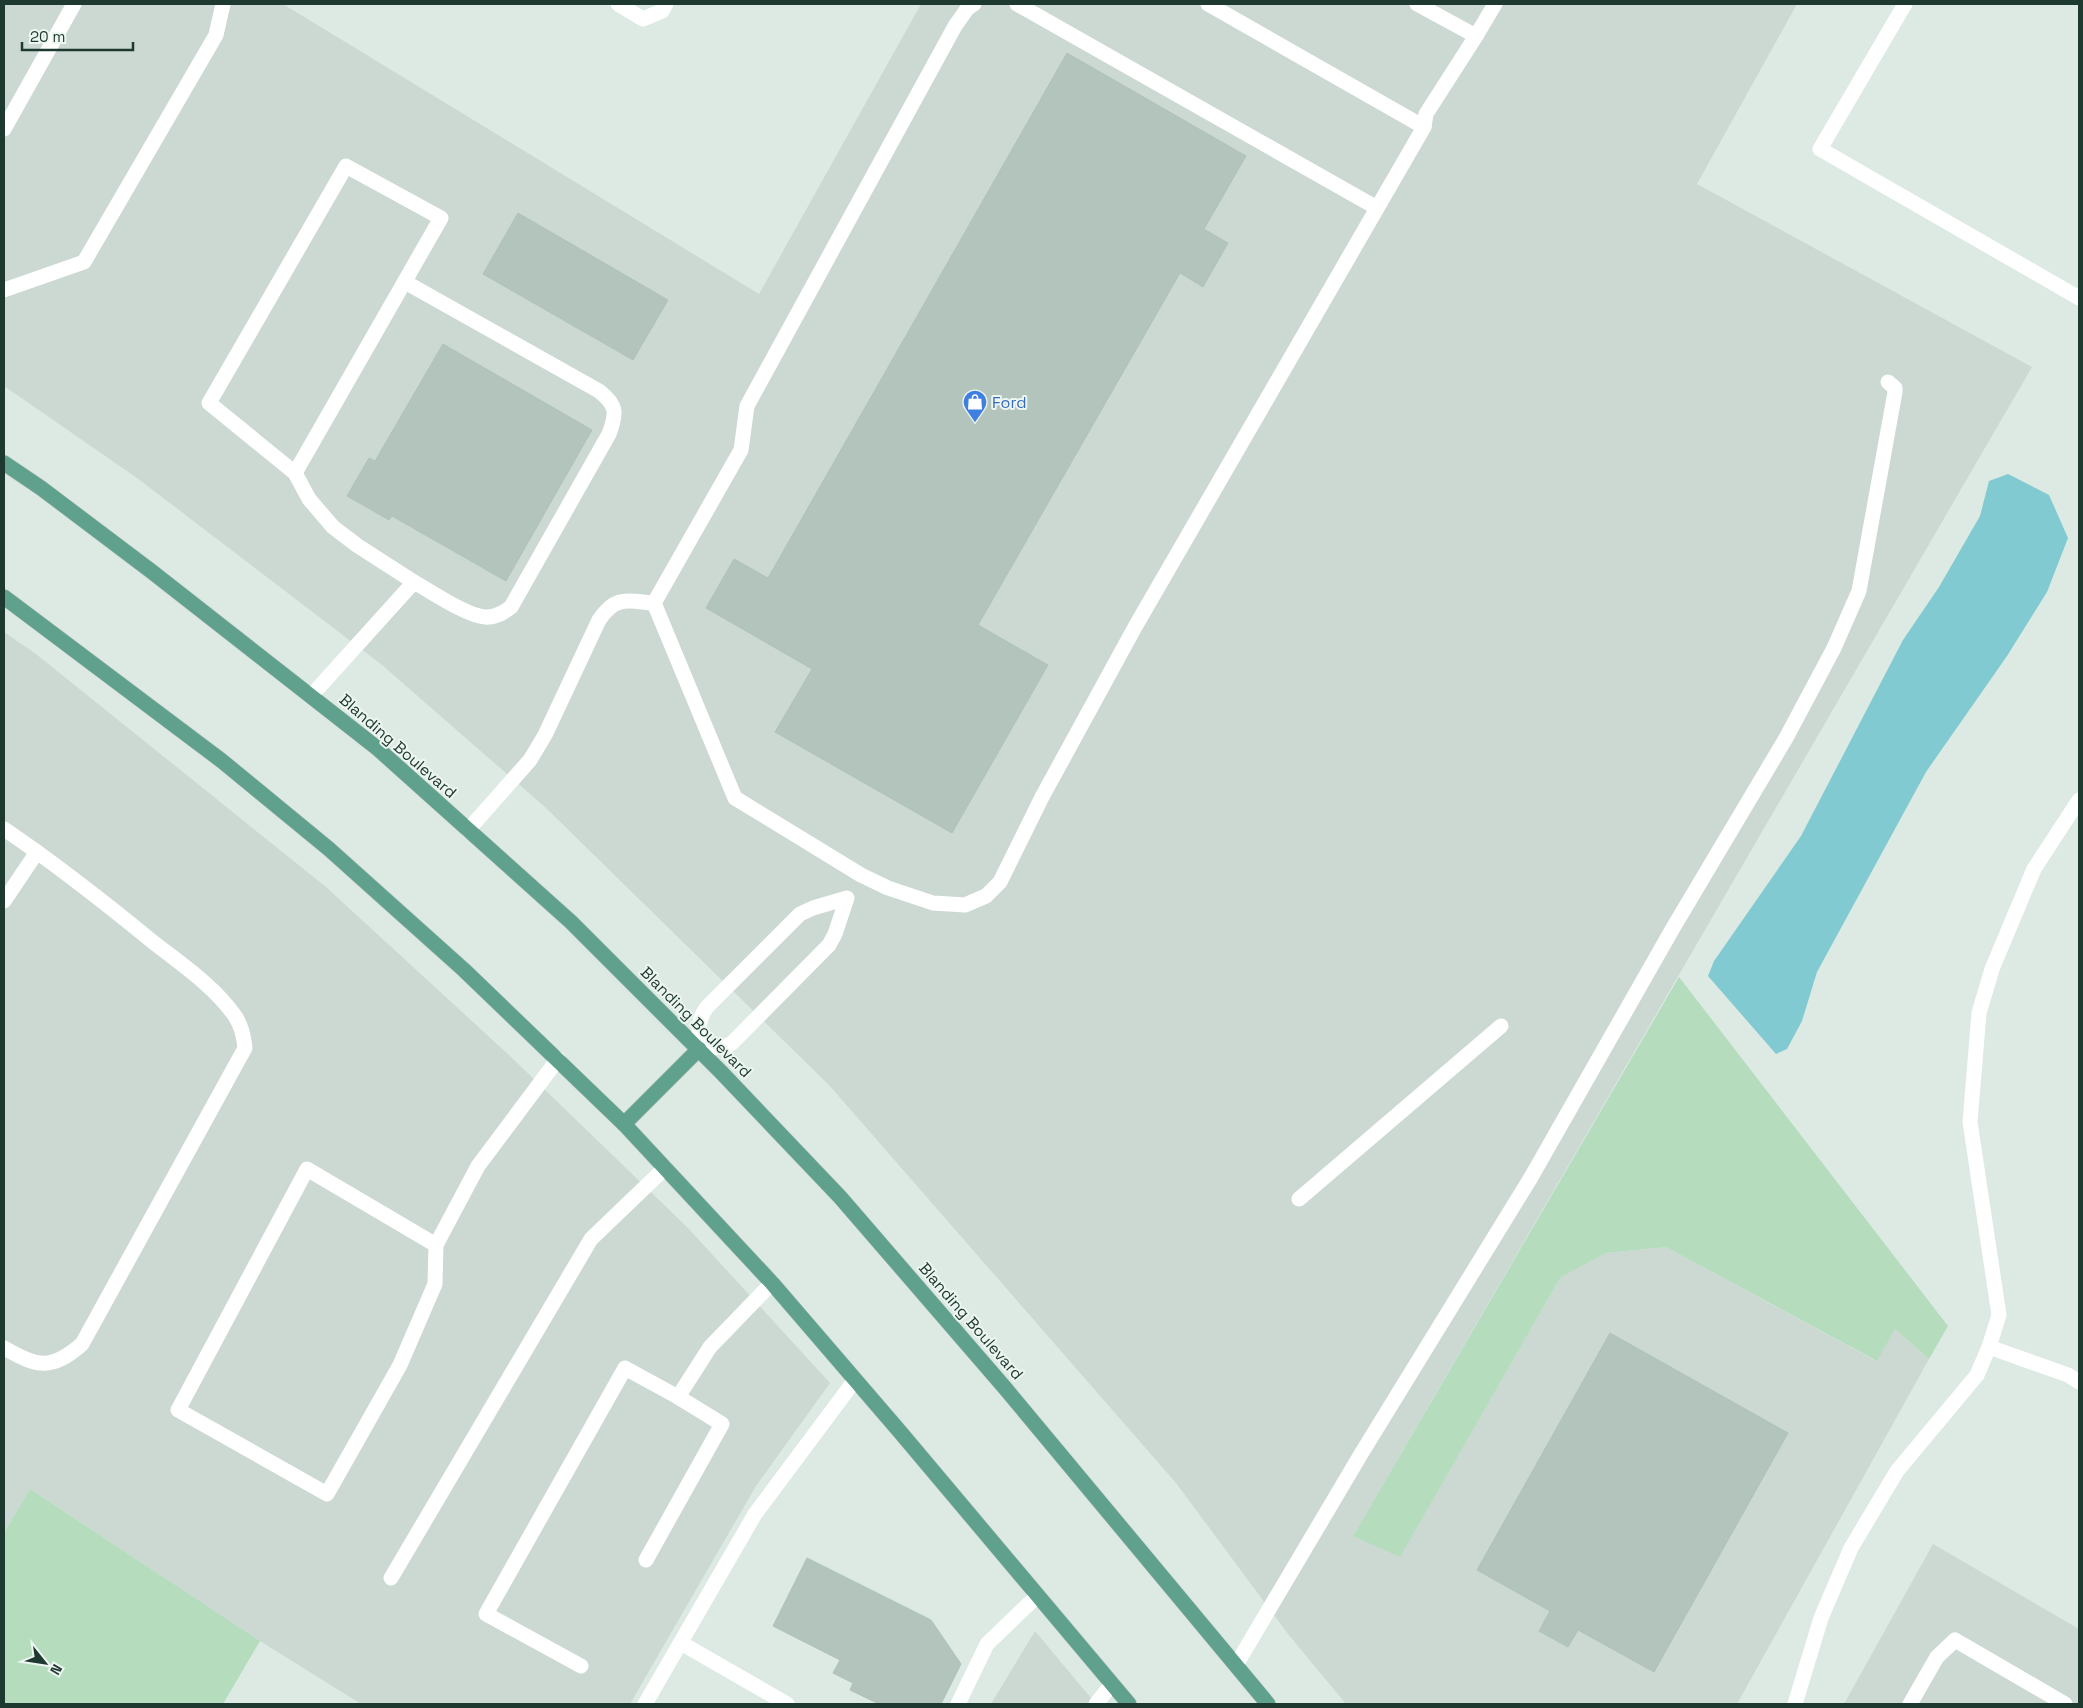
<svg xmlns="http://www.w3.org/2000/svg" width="2083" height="1708" font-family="'Space Grotesk',sans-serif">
  <rect width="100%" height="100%" fill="#dceae3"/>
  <g fill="#cbd9d2">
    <polygon points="4,4 283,4 759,294 921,4 1797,4 1697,184 2032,367 1353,1536 1400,1556 1560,1278 1606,1253 1666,1247 1876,1361 1895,1329 1929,1359 1737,1704 1346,1704 1288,1634 1176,1483 829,1085 546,808 382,665 137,478 4,386"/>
    <polygon points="4,632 36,654 326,887 510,1056 688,1228 830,1383 756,1486 630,1704 361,1704 260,1641 30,1489 4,1533"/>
    <polygon points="1933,1544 2079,1629 2079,1704 1844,1704"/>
    <polygon points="1035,1631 1096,1704 991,1704"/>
  </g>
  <g fill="#b4dcbd">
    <polygon points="1679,977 1948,1326 1929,1359 1895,1329 1877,1361 1666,1247 1606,1253 1560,1278 1400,1557 1353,1536"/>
    <polygon points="30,1489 260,1641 223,1704 4,1704 4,1533"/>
  </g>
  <polygon fill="#81cad2" points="2008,474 2049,495 2068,538 2047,592 2007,656 1926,772 1817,972 1802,1021 1787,1049 1776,1054 1708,976 1714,961 1801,836 1903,640 1939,587 1980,516 1989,481"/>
  <g fill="#b2c4bc" stroke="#afc3ba">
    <polygon points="1067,53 1246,156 1204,229 1228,243 1203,287 1180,273 978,625 1048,665 952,833 775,732 812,669 706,608 734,559 768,578"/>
    <polygon points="518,213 668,300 633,360 483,274"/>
    <polygon points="443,344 592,430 506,581 392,516 389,520 347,496 369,458 375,461"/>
    <polygon points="1610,1333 1788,1433 1654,1672 1578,1630 1568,1647 1539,1631 1550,1611 1477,1570"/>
    <polygon points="807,1558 931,1620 961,1664 941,1704 879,1704 850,1690 853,1683 833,1673 840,1660 773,1626"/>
  </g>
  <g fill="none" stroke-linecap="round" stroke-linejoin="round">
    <defs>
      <g id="major">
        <polyline points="4,463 41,488 151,571 377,748 571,922 721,1072 840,1197 1005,1388 1268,1704"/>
        <polyline points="4,597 222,761 329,849 464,970 624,1124 772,1283 901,1433 1129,1704"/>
        <polyline points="624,1124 699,1049"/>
      </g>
    </defs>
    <use href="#major" stroke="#bcc4c1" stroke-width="16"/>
    <g stroke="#fff" stroke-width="15">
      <polyline points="618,4 643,19 662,11 666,4"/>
      <polyline points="1017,4 1377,208"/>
      <polyline points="1208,4 1424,127"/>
      <polyline points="1905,4 1820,149 2079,298"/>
      <polyline points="1476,36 1495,4"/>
      <polyline points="4,129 74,4"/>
      <path d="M405,282l194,109c18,14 18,22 10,43l-98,173c-8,6 -16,11 -26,10 -18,-1 -53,-25 -71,-35"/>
      <polyline points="4,290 84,262 216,35 223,4"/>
      <polyline points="295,473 441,218 346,166 209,403 295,473 309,499 333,527 358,546 414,582 311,696"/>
      <polyline points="654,603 735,798 861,875 888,888 933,903 965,905 986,896 1000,882 1042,797 1135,627 1424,127 1426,114 1476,36 1417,4"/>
      <polyline points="654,603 741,450 747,406 955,26 967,9 974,4"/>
      <path d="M4,829c52,35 100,73 149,113 28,22 61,44 82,74 6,9 9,21 10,32l-163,296c-31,27 -44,23 -78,4"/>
      <path d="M468,830l62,-70 15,-25 54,-115c17,-25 28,-19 55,-17"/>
      <path d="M847,898l-12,36 -6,11 -97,98 -8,4 -25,2c0,-14 -2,-30 8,-42l93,-93 13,-6z"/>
      <polyline points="4,901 37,852"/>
      <polyline points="1299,1199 1501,1026"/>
      <polyline points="436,1245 435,1284 400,1365 327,1494 178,1410 307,1169 436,1245 478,1166 558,1059"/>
      <polyline points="1989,1347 2068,1375 2079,1382"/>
      <polyline points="646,1560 722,1424 678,1397 710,1347 772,1283"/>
      <polyline points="391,1578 591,1239 665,1168"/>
      <polyline points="681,1643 787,1704"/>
      <polyline points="1236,1665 1361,1454 1530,1179 1673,928 1786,738 1834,648 1859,591 1895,392 1895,388 1888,382"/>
      <polyline points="581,1666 486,1614 625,1368 678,1397"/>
      <polyline points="645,1704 755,1514 855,1380"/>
      <polyline points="958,1704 987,1644 1037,1596"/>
      <polyline points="1096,1704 1112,1684"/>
      <polyline points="1795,1704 1821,1618 1851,1548 1897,1471 1977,1375 1989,1347 1999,1315 1970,1122 1979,1013 1992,969 2034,869 2079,800"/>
      <polyline points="1910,1704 1937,1657 1955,1640 2065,1704"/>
    </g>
    <use href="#major" stroke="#5fa18d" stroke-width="15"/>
  </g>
  <defs>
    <symbol id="shop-pin" viewBox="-11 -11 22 30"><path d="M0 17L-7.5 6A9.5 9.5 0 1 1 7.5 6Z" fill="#3f7fe0" stroke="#edf6f1"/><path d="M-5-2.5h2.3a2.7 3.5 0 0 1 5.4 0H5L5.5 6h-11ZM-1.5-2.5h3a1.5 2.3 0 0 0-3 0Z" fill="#fff"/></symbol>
  </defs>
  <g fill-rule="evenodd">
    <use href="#shop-pin" x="961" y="388" width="28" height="38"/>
  </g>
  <g text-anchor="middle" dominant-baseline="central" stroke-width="4" stroke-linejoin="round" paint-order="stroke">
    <g font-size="16" fill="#366cbe" stroke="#edf6f1" text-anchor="start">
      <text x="992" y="402">Ford</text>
    </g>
    <g font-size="16" fill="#1e3930" stroke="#edf6f1">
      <text transform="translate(398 746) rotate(41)">Blanding Boulevard</text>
      <text transform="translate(696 1022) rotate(45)">Blanding Boulevard</text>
      <text transform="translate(971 1321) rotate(49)">Blanding Boulevard</text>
    </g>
  </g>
  <rect width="2083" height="1708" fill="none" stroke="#1e3930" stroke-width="10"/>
  <g transform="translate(45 1663) rotate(120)" stroke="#edf6f1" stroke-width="4" paint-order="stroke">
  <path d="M0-4L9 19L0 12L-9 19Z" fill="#1e3930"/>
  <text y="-8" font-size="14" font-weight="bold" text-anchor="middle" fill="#1e3930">N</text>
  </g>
  <path d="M22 42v8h111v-8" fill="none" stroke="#1e3930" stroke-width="2.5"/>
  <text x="30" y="42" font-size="15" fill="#1e3930" stroke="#edf6f1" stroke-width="4" paint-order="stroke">20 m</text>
</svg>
